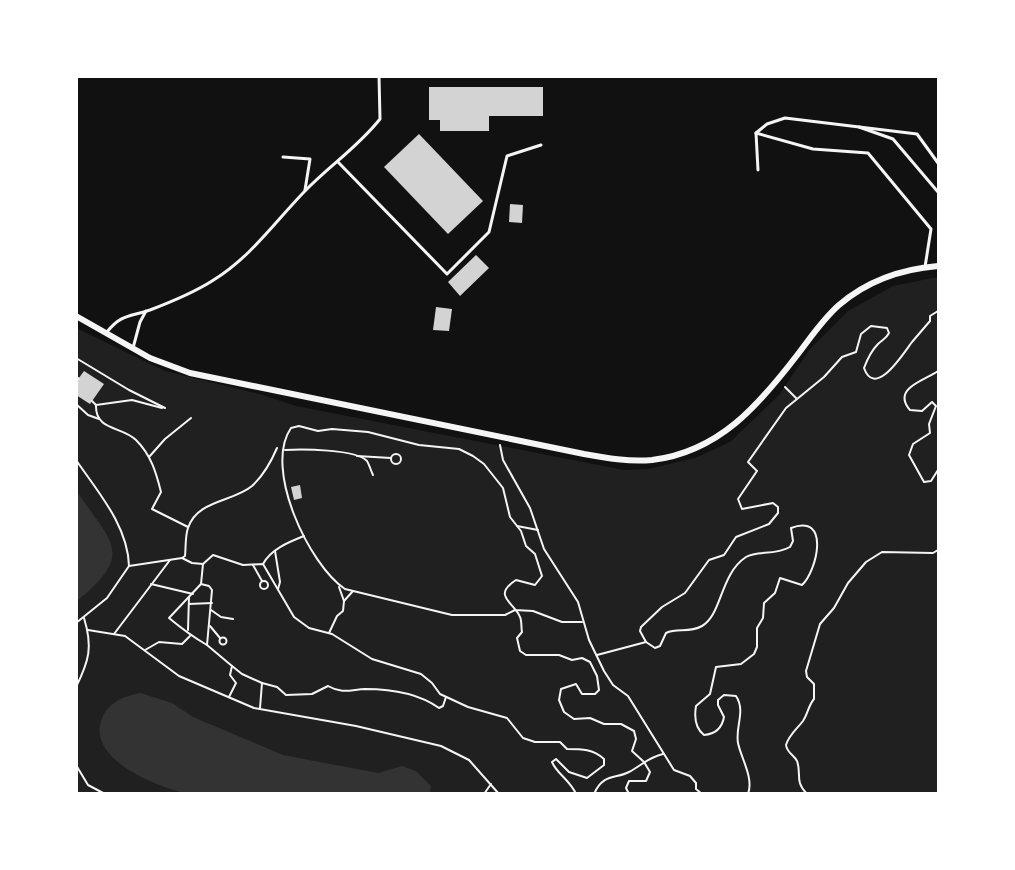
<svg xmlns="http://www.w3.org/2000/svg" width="1015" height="870" font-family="Karla,sans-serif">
  <rect width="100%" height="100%" fill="#111"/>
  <polygon fill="#202020" points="932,278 938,278 938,793 77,793 76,328 165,371 263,395 296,406 624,470 648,469 695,458 730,442 779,395 810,349 848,311 893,286"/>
  <g fill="#333">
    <path d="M76,490c35,53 60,63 1,111z"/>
    <path d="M140,693l32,10 21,14 90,38 95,18 24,-7 14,5 15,15 -1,7c-59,1 -118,1 -177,1 -21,0 -48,4 -68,-1 -31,-7 -102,-36 -82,-77 8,-15 20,-19 37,-23z"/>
  </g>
  <g fill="#d3d3d3">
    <polygon points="429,87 543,87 543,116 489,116 489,131 440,131 440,120 429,120"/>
    <polygon points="419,134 483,201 448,234 384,167"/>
    <polygon points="510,204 523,205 522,223 509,222"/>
    <polygon points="476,255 489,268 460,296 448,282"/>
    <polygon points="436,307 452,309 449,331 433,330"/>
    <polygon points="84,371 104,384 90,404 76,395 76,382"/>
    <polygon points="300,485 302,498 294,500 291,487"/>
  </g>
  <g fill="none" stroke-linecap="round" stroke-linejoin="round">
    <g stroke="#f5f5f5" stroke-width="2">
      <polyline points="76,358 129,390 165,408"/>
      <path d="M938,371c-12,9 -47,17 -28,39l12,1 10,-9 4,4 -7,18 1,9 -17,11 -4,11 15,27 7,-1 7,-11"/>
      <polyline points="76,376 79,379"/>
      <polyline points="785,387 796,398"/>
      <polyline points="92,401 96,405 132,400 162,408"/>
      <polyline points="76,404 88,415 99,419"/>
      <path d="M96,405c-1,26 26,21 40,35 15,15 20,32 25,52l-9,17 36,18"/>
      <polyline points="500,445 503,460 530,508 544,549 578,602 589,640 604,671 613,685 628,696 674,770 690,776 696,783 696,789 702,794"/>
      <path d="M285,450c16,-1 71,-1 82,11 2,3 4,10 6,14"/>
      <circle cx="396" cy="459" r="5"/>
      <polyline points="357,456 391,458"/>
      <polyline points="149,457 165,439 191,418"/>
      <path d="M76,460c22,32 52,66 53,106l-22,32 -31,25"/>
      <polyline points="517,526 538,530"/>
      <polyline points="275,551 280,582 278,589"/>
      <path d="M182,558l10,5 11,1 -2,20 -32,34c12,10 24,19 38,27l5,-55 -3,-4 -8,-2"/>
      <path d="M203,564l10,-9 30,10 20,-1 31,53 15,11 23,6 40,25 49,15 11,9 8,11 28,13 39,11 16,20 12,4h25l7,7c15,0 26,0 37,10v6l-17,13 -18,-6 -13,-13 -4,3c5,12 18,18 24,32"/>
      <path d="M263,564c8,-15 26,-22 41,-28"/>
      <polyline points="253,565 262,581"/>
      <path d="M129,566l53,-8 3,-2c1,-9 0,-20 3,-28 9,-28 45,-26 64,-42 12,-11 19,-24 25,-38"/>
      <circle cx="264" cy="585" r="4"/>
      <polyline points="151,584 193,594"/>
      <polyline points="339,587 344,601"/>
      <polyline points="189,604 212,603"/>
      <polyline points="211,610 221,617 233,619"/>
      <path d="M582,622h-20l-29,-11 -18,-1 -10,5h-53l-107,-26c-36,-24 -82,-121 -54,-161l8,-2 19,5 14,-2 36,3 51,13 40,4 14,7 11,8 19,24 7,29 11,14 5,15 9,8 7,22 -7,9 -19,-5c-25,16 -1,23 4,37 2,4 1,11 2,15l-5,6 3,13 6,4h33l13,5 10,-2 8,4 7,14 2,14 -4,4h-13l-6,-10 -15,5 -2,11 5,12 10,7 16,-1 14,6h17l13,7 2,8 -4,12 12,11 6,10 -4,9h-17l-3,7 3,6"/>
      <polyline points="210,626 220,638"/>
      <polyline points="88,630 125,636 179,676 254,708 356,726 441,746 469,760 499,794"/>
      <polyline points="188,630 189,597"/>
      <polyline points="329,633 337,616 343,611 344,601 353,591"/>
      <polyline points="114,634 170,560"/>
      <circle cx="223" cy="641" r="3.5"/>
      <polyline points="207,645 232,666 230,675 236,683 229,697"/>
      <polyline points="145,650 159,642 182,644 190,636"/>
      <polyline points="597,655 646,642"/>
      <polyline points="232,666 242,674 262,683 260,708"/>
      <path d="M262,683l15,4 9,8 26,-1 16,-8c14,8 22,4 37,3 25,0 53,4 74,19l4,-2 3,-9"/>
      <path d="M76,687c13,-26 17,-40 8,-69"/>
      <polyline points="76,765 88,785 105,794"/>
      <polyline points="484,794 491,784"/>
      <path d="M594,794c9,-21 22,-15 35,-22 13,-7 20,-15 34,-18"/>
      <path d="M748,794c6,-16 -7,-36 -10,-51 -3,-16 8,-32 -2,-47l-12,-1 -6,5v5l6,12c-2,11 -8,17 -20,18 -9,-7 -10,-17 -8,-29l14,-12 6,-27 25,-3 13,-10 3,-7v-19l6,-10 1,-15 11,-10 5,-15 22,7c15,-14 29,-72 -11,-57l2,13 -3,6c-16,9 -33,3 -44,10 -26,17 -24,58 -44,69 -14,8 -24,1 -36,7l-6,13 -5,2 -9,-6 -6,-11 1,-4 21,-20 23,-14 24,-33 15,-5 12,-18 33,-13 9,-11v-6l-5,-4 -31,6 -4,-10 19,-28 -9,-9 38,-54 38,-31 18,-20 14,-5 5,-18 10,-8 16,2 2,5c-3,6 -6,6 -11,11 -6,6 -11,16 -14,24 11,31 39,-14 48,-26 6,-7 12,-14 18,-21v-5l8,-5"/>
      <path d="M807,794c-13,-13 -5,-20 -10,-33 -3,-6 -10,-8 -11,-16 3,-10 10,-15 17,-24 5,-7 5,-15 11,-22v-15l-7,-7 -1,-6 14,-47 14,-16 14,-25 18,-21 16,-10 51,1 5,-3"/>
    </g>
    <g stroke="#f5f5f5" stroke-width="3">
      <polyline points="859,127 893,139 938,192"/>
      <polyline points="756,133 813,149 868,153 931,229 925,267"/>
      <polyline points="283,157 310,159 305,190"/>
      <polyline points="338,162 447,274 489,232 507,156 541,145"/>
      <polyline points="758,170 756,133 767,124 785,118 917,134 938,163"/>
      <path d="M107,332c14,-18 23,-15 43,-22 21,-8 43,-17 62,-29 38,-23 62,-58 92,-89 25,-26 54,-45 76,-73l-1,-43"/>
      <polyline points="133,348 140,322 146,311"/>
    </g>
    <path stroke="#f5f5f5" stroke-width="6" d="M76,316l74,42 40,15 394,81c22,4 45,8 68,6 67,-8 107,-55 146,-106 13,-17 25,-35 41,-49 28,-24 63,-36 99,-39"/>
  </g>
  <rect width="1015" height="870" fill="none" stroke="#ffffff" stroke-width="156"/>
</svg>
